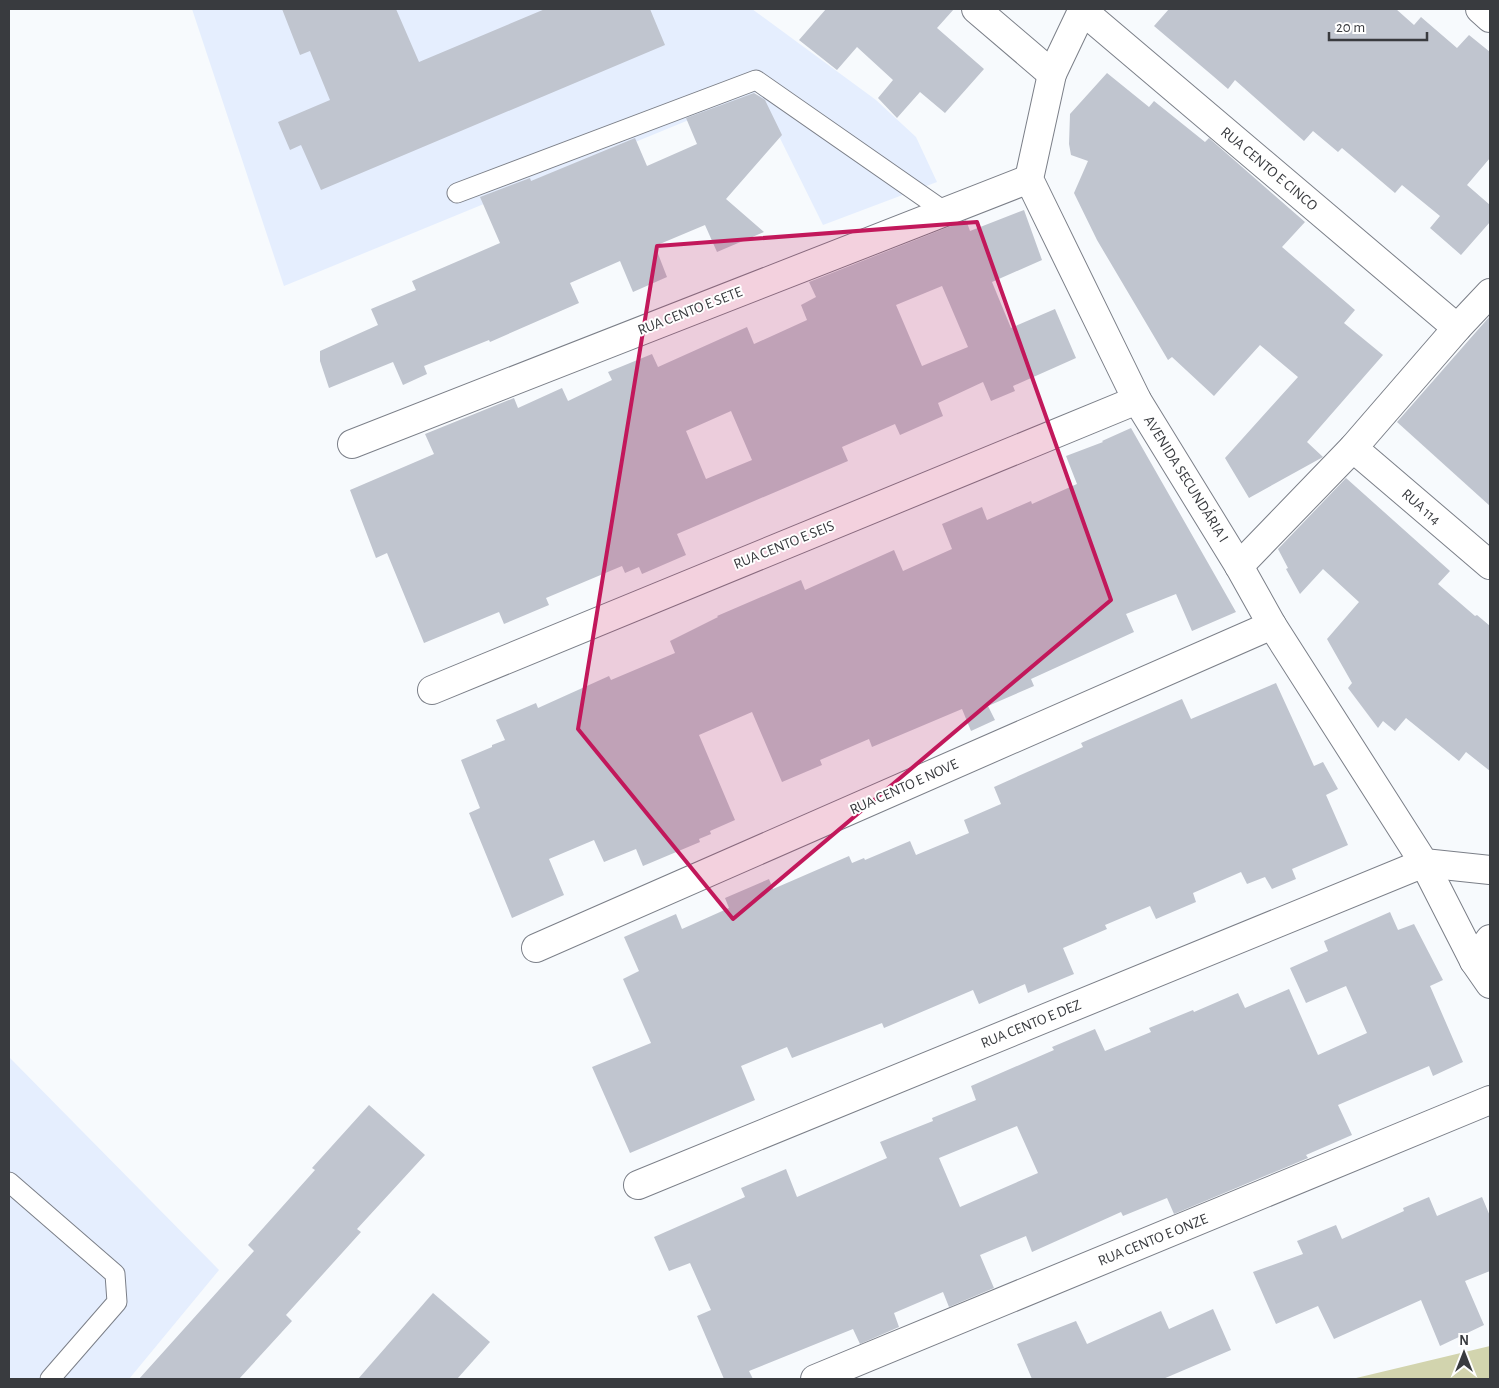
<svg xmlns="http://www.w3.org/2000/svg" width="1499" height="1388" font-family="'Alegreya Sans',sans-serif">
  <rect width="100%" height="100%" fill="#f7fafd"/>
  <g fill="#e5eefe">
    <polygon points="192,9 752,9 876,100 916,137 937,182 823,225 757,92 284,286"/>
    <polygon points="9,1057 219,1270 129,1379 9,1379"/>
  </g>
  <polygon fill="#d2d4ae" points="1490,1346 1490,1379 1352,1379"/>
  <g fill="#c0c5cf" fill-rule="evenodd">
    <polygon points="282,9 396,9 419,62 545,9 650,9 665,45 321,190 301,145 290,150 278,122 330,100 310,51 300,55"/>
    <polygon points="826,9 954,9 937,28 984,69 945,113 920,92 897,118 878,98 893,80 857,47 837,70 799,40"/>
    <polygon points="1169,9 1396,9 1414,25 1421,17 1457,48 1469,35 1490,52 1490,158 1467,185 1490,205 1490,222 1461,255 1430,228 1440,216 1402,185 1395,193 1342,148 1338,152 1313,131 1304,141 1235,80 1228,89 1213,76 1154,26"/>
    <polygon points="1107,73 1149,107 1154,101 1205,142 1209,138 1305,222 1282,247 1355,310 1344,323 1383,355 1307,442 1323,457 1249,498 1225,458 1298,377 1260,345 1214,396 1172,357 1168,360 1097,240 1074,193 1088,161 1071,155 1069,144 1070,114"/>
    <polygon points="754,93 765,100 782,135 726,199 764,232 717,252 705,225 655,246 667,277 633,292 620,261 570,283 579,303 490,342 489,340 424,366 427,374 403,385 393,362 329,388 320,361 320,351 378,325 371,309 416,290 412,281 500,243 480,197 530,178 531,181 635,138 647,166 697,144 686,118"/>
    <path d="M1024,210l18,50 -50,22 19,46 44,-19 21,49 -63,28 2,5 -24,10 -8,-19 -45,21 5,13 -43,19 -5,-11 -53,23 6,14 -171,73 9,21 -44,19 -3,-7 -14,6 -3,-7 -76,32 3,7 -45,19 -5,-12 -75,31 -37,-90 -11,5 -26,-68 84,-36 -9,-20 89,-36 4,10 44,-20 6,13 44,-21 -4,-8 44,-18 6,13 89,-40 7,17 53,-24 -6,-15 15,-8 -7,-15 157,-62 4,11zM942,286l26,61 -46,19 -26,-61zM731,411l21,49 -46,19 -20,-48z"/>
    <polygon points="1490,316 1490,506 1397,422"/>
    <polygon points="1131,428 1236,612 1192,631 1176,594 1126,614 1134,632 1031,679 1034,686 988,706 995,720 971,731 962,709 872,747 869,739 820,760 822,765 782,782 752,712 699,735 735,820 710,831 711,834 699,839 700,842 643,866 636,849 604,862 594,840 549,859 564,895 512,918 469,813 480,808 461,760 492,747 492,745 505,740 496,720 536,703 538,708 609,676 611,680 675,653 670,641 718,617 717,616 801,580 805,590 894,550 903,571 952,549 942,524 982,507 987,520 1031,501 1032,504 1077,484 1066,456 1103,442 1102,441"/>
    <polygon points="1346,478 1450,571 1438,584 1475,616 1477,615 1490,626 1490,771 1466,752 1459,761 1406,718 1395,731 1383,721 1378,728 1348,688 1352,683 1327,639 1359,602 1323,569 1300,594 1286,569 1288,568 1278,549"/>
    <polygon points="1276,683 1314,766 1323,762 1338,789 1326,795 1348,845 1292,869 1296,879 1272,889 1265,877 1247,884 1241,872 1193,893 1196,902 1156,919 1150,906 1105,925 1107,929 1063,948 1074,974 1028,993 1025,984 979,1004 973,990 884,1028 882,1023 792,1058 787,1047 741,1066 755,1100 630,1153 592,1067 651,1043 623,979 639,971 624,937 676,914 682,929 729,908 725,898 769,879 773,889 849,856 852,863 864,858 865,860 910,841 916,855 969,833 964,820 1001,804 994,787 1083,747 1081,743 1182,699 1191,719"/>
    <path d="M1390,912l8,18 16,-6 29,56 -13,6 33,76 -30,14 -4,-10 -91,39 14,30 -46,20 2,3 -134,56 -7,-16 -44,18 -2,-4 -89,40 -6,-16 -46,19 14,33 -45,19 -6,-15 -49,21 5,14 -39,17 -7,-15 -104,42 4,8h-29l-27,-63 14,-6 -21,-47 -21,8 -15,-34 91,-40 -4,-9 45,-19 11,28 90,-39 -7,-16 53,-21 -1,-3 44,-18 -5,-14 83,-36 -2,-3 43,-18 10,22 46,-19 -2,-4 44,-18 1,2 44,-19 7,15 44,-19 29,66 49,-22 -21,-47 -40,17 -16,-35 38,-17 -4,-10zM1017,1126l21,47 -78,34 -21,-49z"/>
    <polygon points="369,1105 425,1155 357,1229 361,1232 286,1315 292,1321 239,1379 139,1379 254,1251 248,1245 315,1170 312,1168"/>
    <polygon points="1429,1197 1437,1216 1482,1197 1490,1216 1490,1271 1465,1281 1484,1325 1440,1346 1421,1300 1334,1339 1318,1306 1276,1324 1253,1272 1303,1254 1297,1241 1336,1225 1342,1239 1404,1211 1403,1208"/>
    <polygon points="433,1293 490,1342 457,1379 358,1379"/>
    <polygon points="1213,1309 1231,1350 1163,1379 1032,1379 1017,1344 1076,1321 1087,1344 1161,1311 1169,1329"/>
  </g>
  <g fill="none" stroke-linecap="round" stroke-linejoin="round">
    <defs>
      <g id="service">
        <polyline points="457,193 756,80 944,211"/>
        <polyline points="9,1182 115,1274 117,1302 50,1379"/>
      </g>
      <g id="minor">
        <polyline points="976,9 1052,74"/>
        <polyline points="1083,9 1052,74 1029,179 1137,400 1239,566 1272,625 1424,863 1490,870"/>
        <polyline points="1480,9 1490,18"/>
        <polyline points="1082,10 1457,328"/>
        <polyline points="352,444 1029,179"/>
        <polyline points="1353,448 1490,565"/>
        <polyline points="1239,566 1353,448 1457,328 1490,293"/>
        <polyline points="432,690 1137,400"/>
        <polyline points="536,948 1272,625"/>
        <polyline points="1474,961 1490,939"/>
        <polyline points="638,1185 1424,863 1474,961 1490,984"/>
        <polyline points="815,1379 1490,1100"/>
      </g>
    </defs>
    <use href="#service" stroke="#7b7f88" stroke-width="21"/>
    <use href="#minor" stroke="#7b7f88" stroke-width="30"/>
    <use href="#service" stroke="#fff" stroke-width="19"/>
    <use href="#minor" stroke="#fff" stroke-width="28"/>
  </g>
  <path fill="#c2185b" fill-opacity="0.2" stroke="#c2185b" stroke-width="4" stroke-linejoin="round" d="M977,222l134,378 -378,319 -155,-190 79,-483z"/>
  <g text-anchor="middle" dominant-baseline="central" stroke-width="4" stroke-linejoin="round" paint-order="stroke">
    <g font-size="15" fill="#393b3f" stroke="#fff">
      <text transform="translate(1269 169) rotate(40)">RUA CENTO E CINCO</text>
      <text transform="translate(690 311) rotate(-21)">RUA CENTO E SETE</text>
      <text transform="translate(1186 479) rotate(58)">AVENIDA SECUNDÁRIA I</text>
      <text transform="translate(1421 507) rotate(41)">RUA 114</text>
      <text transform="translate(784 545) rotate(-22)">RUA CENTO E SEIS</text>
      <text transform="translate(904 787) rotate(-24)">RUA CENTO E NOVE</text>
      <text transform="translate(1031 1024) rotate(-22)">RUA CENTO E DEZ</text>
      <text transform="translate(1153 1240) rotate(-22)">RUA CENTO E ONZE</text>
    </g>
  </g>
  <rect width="1499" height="1388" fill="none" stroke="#393b3f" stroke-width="20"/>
  <g transform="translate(1464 1353)" stroke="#ffffff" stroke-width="4" paint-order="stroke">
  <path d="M0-4L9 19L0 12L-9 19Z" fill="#393b3f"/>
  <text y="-8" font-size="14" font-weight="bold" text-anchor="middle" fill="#393b3f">N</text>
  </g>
  <path d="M1329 32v8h98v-8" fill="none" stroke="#393b3f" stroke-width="2.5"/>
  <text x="1336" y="32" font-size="15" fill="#393b3f" stroke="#ffffff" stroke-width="4" paint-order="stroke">20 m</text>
</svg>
